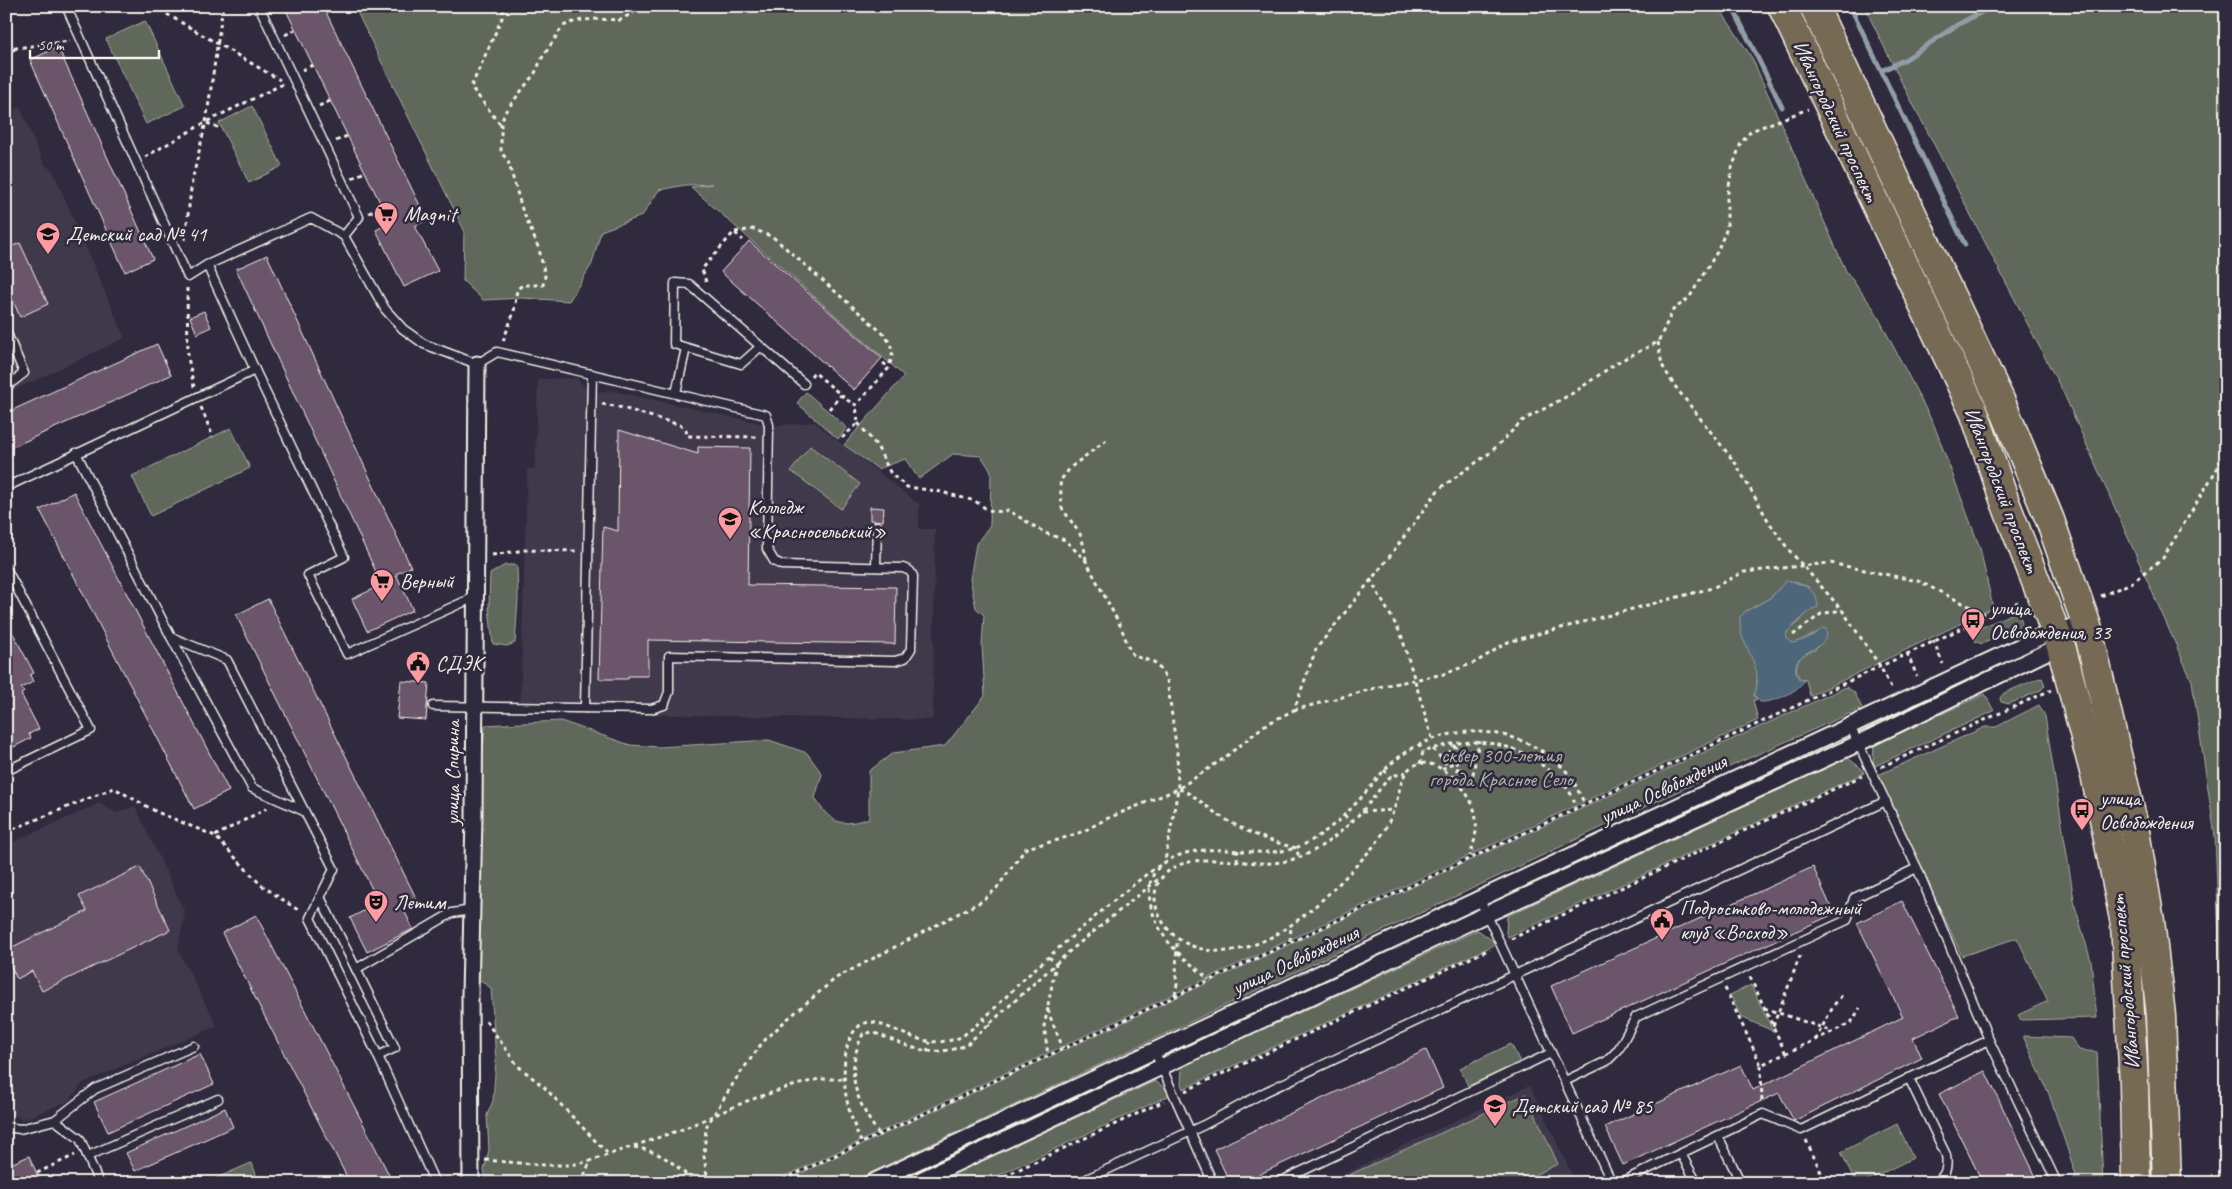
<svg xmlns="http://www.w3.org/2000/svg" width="2232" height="1189" font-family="Caveat,sans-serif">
  <rect width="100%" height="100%" fill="#2f2a3d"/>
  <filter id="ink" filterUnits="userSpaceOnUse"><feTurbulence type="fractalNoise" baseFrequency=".02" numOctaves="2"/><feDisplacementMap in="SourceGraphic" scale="10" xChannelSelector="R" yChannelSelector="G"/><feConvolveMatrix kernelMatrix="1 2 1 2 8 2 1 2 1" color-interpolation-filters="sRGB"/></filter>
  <g filter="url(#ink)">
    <g fill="#41374b">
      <polygon points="20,107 44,164 53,171 125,338 6,394 6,114"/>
      <polygon points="577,378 587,390 599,392 609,390 774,426 814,422 919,504 919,529 935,529 933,720 520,712 527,469 535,469 538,379"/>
      <polygon points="100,803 116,813 135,806 185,912 178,950 217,1026 83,1083 69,1101 22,1120 6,1109 6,845"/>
      <polygon points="1530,1085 1576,1183 1343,1183 1340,1176"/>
    </g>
    <g fill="#5f675a" stroke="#aaaca1">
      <path d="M354,6h1364l34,52 94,213 28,38 60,116 46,123 13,60 -183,88 -4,-16 -6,-1c-9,-14 1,-27 15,-29l4,-18 -24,11h-4l-5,-5 1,-6 25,-23 -3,-22 -22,-7 -17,18 -24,13 -5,21 11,23 5,17v17l-3,6 3,5h-4l5,20 -987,463h-284l-3,-13 5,-20 -2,-35 6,-14 3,-41 -5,-72 -13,-9c3,-85 -1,-169 7,-254l76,-4 69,24 30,2 109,-7 38,13 15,21 -7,24c15,25 26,30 54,20v-47l24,-18 52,-7 40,-50 -3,-51 2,-30 -8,-7 -6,-29 6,-35 14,-19 1,-54 -10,-15 -28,-2 -34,25 -14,-20 -27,10 -34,-24 60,-69 -213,-189 21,-3 -27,1 -26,5 -17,26 -41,15 -9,33 -23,37 -47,-3 -39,2 -20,-19 1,-51z"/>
      <polygon points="1864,6 2226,6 2226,1120 2215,836 2192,681 2064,394 1901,81"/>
      <polygon points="145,21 185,106 146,124 106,39"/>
      <polygon points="252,106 282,166 249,183 219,123"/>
      <polygon points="806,392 847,428 838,439 797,403"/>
      <polygon points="231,428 250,468 151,516 132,476"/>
      <polygon points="810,446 860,484 841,509 791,471"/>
      <polygon points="505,565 517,565 518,599 515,643 507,646 493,644 489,608 490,574"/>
      <path d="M2011,614c6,-1 11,3 11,10l-4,4 -36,16 -7,-3 -1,-5 4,-7z"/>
      <polygon points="2042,678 2045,685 2041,690 2009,704 2001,702 2000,698 2004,693 2037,679"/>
      <polygon points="1846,687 1854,692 1862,708 1740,762 849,1183 780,1183 1485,853"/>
      <polygon points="1985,694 1994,711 1875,766 1873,761 1874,745"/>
      <polygon points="2039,705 2045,716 2075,906 2091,961 2097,1018 2021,1020 2018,1015 2048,1001 2017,938 1962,956 1878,775 1985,727 1996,727"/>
      <polygon points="1848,758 1862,769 1864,773 1508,937 1506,933 1507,916"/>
      <polygon points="1478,930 1493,941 1494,945 1183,1089 1181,1084 1182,1067"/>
      <polygon points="1751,985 1773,1031 1741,1017 1730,995"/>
      <polygon points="2023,1036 2071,1038 2079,1050 2097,1052 2103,1183 2072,1183 2076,1175 2049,1094"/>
      <polygon points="1511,1044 1520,1062 1468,1086 1460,1068"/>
      <polygon points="1155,1081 1168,1090 1170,1095 982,1183 935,1183"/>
      <polygon points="1526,1094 1558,1164 1517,1183 1350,1183 1347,1176"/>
      <polygon points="1897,1124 1913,1158 1862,1183 1856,1183 1841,1152"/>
      <polygon points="252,1163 259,1183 205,1183 251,1163"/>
    </g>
    <path fill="#4e6679" stroke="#909ea5" d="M1787,580c15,4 30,8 31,27l-6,2 -25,23 -1,6 5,5c10,-1 24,-8 32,-15l3,1c7,24 -44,20 -27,50l5,1c-5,12 -32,23 -44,22l-6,-7c10,-23 -6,-41 -13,-62 -1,-5 -1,-11 -1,-16l6,-6 24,-13z"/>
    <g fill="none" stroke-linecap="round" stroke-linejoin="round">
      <g stroke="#909ea5" stroke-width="5">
        <polyline points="1732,6 1782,107"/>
        <polyline points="1850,6 1965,245"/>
        <polyline points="1883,70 1906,59 1957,25 1993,6"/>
      </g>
    </g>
    <g fill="#6a556b" stroke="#f4f1e8">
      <polygon points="284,6 323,6 427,220 415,226 438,271 404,287 376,230 390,223"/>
      <polygon points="58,47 153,259 125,272 30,60"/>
      <polygon points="749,241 882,358 854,390 721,272"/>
      <polygon points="20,243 48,304 20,317 10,293 6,294 6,249"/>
      <polygon points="267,255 411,567 396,574 413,610 367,631 352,599 382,585 236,269"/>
      <polygon points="204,311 211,327 197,334 190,317"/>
      <polygon points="157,344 171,375 6,450 6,413"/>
      <polygon points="619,430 698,454 698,447 750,448 748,585 896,587 895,644 648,640 648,676 628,676 628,679 599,679 603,527 618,531"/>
      <polygon points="74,492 229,791 194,809 40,510"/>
      <polygon points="870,507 884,508 883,521 870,520"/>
      <polygon points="268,599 418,902 404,910 413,929 367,952 350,918 379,903 236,615"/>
      <polygon points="6,620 34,673 30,675 33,682 21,688 24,692 21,694 39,729 29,734 31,738 6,751 6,708 11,705 9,701 6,703"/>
      <polygon points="401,681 429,683 426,720 397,718"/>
      <polygon points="140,867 170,930 42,991 32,971 17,979 6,956 6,950 87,911 79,896"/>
      <polygon points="1813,867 1834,914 1572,1033 1551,986"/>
      <polygon points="1902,901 1959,1016 1913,1038 1922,1058 1794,1121 1779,1093 1623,1165 1605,1127 1741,1065 1753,1090 1903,1017 1857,923"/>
      <polygon points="256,915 370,1137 393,1183 350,1183 222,933"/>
      <polygon points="1426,1050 1443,1088 1241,1183 1230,1183 1214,1149"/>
      <polygon points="200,1054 214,1084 108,1132 94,1102"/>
      <polygon points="1985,1071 2039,1183 1983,1183 1939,1094"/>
      <polygon points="225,1108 233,1127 135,1171 126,1153"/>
      <polygon points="29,1156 41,1183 6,1183 6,1166"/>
    </g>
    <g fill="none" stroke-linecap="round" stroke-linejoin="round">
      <defs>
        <g id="lane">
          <polyline points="259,6 359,217 344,236"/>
          <polyline points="207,265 311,218 344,236 385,309 403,329 424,344 477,364 497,352 766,415 769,425 767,549 774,561 782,565 903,568 910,571 913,576 911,649 905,658 895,661 669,656 669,692 664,705 651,709 433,706"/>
          <polyline points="6,331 24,373 6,387"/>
          <polyline points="760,347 741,364 674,344 675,283 689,284 804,384"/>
          <polyline points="255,370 344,557 308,575 347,654 475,597"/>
          <polyline points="676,393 686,348"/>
          <polyline points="76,453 171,637 227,660 334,869 310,918 378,1056 435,1183"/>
          <polyline points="6,487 255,370 207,265 188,277 66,6"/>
          <polyline points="876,567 877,526"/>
          <polyline points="6,568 91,730 6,771"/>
          <polyline points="171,637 252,788 304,811"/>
          <polyline points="585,708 592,374"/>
          <polyline points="1850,726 1917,868 1989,1040 2057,1183"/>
          <polyline points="320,897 356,969 452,913 472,910"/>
          <polyline points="1479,898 1612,1183"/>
          <polyline points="356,969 395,1048 378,1056"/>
          <polyline points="1154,1050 1213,1183"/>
          <path d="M1909,1078l37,77c2,13 0,19 -10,28"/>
          <polyline points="1565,1081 1607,1061 1618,1050 1636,1017 1847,920 1854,898 1917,868"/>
          <polyline points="55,1120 95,1089 194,1046"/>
          <polyline points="6,1127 20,1129 55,1120 80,1139 99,1183"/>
          <polyline points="1718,1136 1738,1177"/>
          <polyline points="1681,1154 1697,1183"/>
          <polyline points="88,1156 218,1099"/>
          <polyline points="1078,1183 1204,1125 1265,1092 1886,801"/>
          <polyline points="1277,1183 1551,1053"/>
          <polyline points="1619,1183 1763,1114 1801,1130 1989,1040"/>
        </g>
        <g id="street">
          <polyline points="471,1183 470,995 474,816 477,364"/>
          <polyline points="871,1183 2055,630 2087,626"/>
          <polyline points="914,1183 1487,914 1859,743 2065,643"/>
        </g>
        <g id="highway">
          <polyline points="1782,6 1974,412 2005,502 2061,646 2096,779 2125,924 2134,1084 2136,1183"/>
          <polyline points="1814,6 2001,402 2050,520 2087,626 2135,831 2150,921 2161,1015 2167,1183"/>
        </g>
      </defs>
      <use href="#lane" stroke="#f4f1e8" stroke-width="11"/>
      <use href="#street" stroke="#f4f1e8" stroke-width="19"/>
      <use href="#highway" stroke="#f4f1e8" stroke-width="31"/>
      <g stroke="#f4f1e8" stroke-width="3" stroke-dasharray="4 4" stroke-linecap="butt">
        <polyline points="153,6 280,80"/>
        <polyline points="285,35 295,30"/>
        <polyline points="6,47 16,48 70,41"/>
        <polyline points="6,55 16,48"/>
        <polyline points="302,70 313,65"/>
        <polyline points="319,106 330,101"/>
        <polyline points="207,123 222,129"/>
        <polyline points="500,124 471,87 502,18 504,6"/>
        <polyline points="336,141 347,136"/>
        <polyline points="145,157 206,122 283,84"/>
        <polyline points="352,178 365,172"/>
        <polyline points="369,213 382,207"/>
        <polyline points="735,232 753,229 773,237 886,336 893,351 889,368"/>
        <polyline points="185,240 192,181 206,122 223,6"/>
        <polyline points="706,282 702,269 734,232 743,240"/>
        <polyline points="187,288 188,357 194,387"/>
        <polyline points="503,341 514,312 517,289 523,285 543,285 545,276 539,249 522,209 508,161 501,152 501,124 505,112 535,73 542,58 563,26 576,21 594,19 620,20 645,6"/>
        <polyline points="1658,342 1662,365 1674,385 1736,464 1769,522 1788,549 1842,610 1880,666 1891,688"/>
        <polyline points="811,376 814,372 847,400 856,405 889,368 881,361"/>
        <polyline points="602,404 619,407 680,425 686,430 687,436 758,437"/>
        <polyline points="201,407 213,437"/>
        <polyline points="829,409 841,395"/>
        <polyline points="858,423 877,446 891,474 907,487 937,491 975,501 988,510 1002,512 1008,510 1045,533 1065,540 1086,561 1121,627 1130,651 1134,656 1154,662 1161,670 1167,680 1177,752 1178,789 1165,861"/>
        <polyline points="842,438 858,423 856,405"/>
        <polyline points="492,555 525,550 577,551"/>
        <polyline points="1086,560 1084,546 1080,534 1062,508 1060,481 1071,467 1109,438"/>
        <polyline points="1370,579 1401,634 1432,738"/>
        <polyline points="2101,596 2131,583 2163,558 2226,454"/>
        <polyline points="1793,635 1821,614 1842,610"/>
        <polyline points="1933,640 1943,664"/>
        <polyline points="1907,653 1917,676"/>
        <polyline points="1294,710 1383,686 1444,674 1476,662 1508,642 1712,588 1744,572 1830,563 1918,581 1987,615"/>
        <polyline points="1419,744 1423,752"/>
        <polyline points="1454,745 1464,756"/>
        <polyline points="1433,749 1447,765"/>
        <polyline points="1443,760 1454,746"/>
        <polyline points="1536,760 1542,752"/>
        <polyline points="1456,761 1465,780"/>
        <path d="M1420,764l3,-12c47,-18 95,-12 132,24 9,8 20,19 20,32"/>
        <polyline points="1881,767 2051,690"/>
        <polyline points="1442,769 1477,750"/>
        <polyline points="1384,770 1391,777"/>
        <path d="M1406,772c-4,2 -12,3 -15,5 -8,6 -15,18 -21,25 -25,29 -58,59 -98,61 -33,2 -89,-16 -112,17 -7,10 -6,24 -1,35 9,18 20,27 39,33 66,20 135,-56 174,-100 10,-11 17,-25 22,-39 5,-12 6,-33 16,-41 24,-18 58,20 64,41 5,17 1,31 -4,47"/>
        <polyline points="1455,779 1458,766"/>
        <polyline points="1460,784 1473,774 1479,741"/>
        <path d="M1179,789c15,5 25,16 38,25 24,16 51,27 79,34l3,9"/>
        <polyline points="1362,812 1394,810"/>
        <polyline points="1344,815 1351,822"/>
        <polyline points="6,832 114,788 157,812 215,836 261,885 301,912"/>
        <polyline points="215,836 267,808"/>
        <polyline points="1237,861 1238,850"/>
        <path d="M1159,867c-21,21 -4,60 12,78 11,13 26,23 38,35"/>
        <polyline points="1511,939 1862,776"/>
        <polyline points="1290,941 1291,926"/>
        <polyline points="1049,957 1056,964 1048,1005 1049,1014 1063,1048"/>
        <polyline points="1750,977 1786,1054"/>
        <polyline points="1725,988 1761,1065 1851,1023 1860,1008"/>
        <polyline points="1175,995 1177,984 1176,977 1177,939"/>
        <polyline points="1048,1008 1044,1026 1048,1055"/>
        <polyline points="1764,1008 1832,1031"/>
        <polyline points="983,1018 990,1026"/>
        <polyline points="486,1021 518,1066 544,1087 608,1154"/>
        <polyline points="1773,1026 1800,956"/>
        <polyline points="1815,1040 1834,1005 1843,994"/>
        <polyline points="927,1052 930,1042"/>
        <polyline points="1761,1065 1762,1105"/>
        <polyline points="1185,1091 1490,949"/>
        <path d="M879,1134c-23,-32 -35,-62 -16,-100l9,-2c34,13 57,28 94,13l105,-95 90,-73"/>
        <polyline points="1806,1140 1826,1183"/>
        <path d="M861,1142c-5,-12 -10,-24 -13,-37 -6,-21 -9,-83 24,-83 34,9 53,29 89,15 24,-17 44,-40 65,-60 30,-27 59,-52 90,-78 19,-15 37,-32 59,-42 43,-19 90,8 132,-14 22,-12 42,-31 58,-50 9,-10 17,-22 28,-31 50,-43 127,-40 173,9 9,10 12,21 19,33"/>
        <path d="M634,1147c28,5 41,16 60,36"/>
        <polyline points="485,1160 542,1165 571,1165 590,1161 683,1129 747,1101 789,1087 819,1079 844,1079"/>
        <polyline points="37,1173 75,1155"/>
        <polyline points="581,1183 590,1162"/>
        <polyline points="708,1183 704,1156 706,1127 736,1079 762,1043 785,1021 836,978 982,901 996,889 1026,848 1058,840 1084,831 1106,819 1178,789 1223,759 1265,725 1294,710 1316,649 1390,556 1439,489 1491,452 1522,421 1573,393 1618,362 1658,342 1673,310 1689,298 1717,252 1727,228 1727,198 1732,168 1741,143 1751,131 1808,109"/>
        <polyline points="776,1183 2018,602"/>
        <polyline points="990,1183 1164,1101"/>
      </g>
      <use href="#lane" stroke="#2f2a3d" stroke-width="8"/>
      <use href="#street" stroke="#2f2a3d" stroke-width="15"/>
      <use href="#highway" stroke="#776a54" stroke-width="28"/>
    </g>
  </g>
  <defs>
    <symbol id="supermarket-pin" viewBox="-11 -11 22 30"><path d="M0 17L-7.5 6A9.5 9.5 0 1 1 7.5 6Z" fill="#ff9aa2" stroke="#2f2a3d"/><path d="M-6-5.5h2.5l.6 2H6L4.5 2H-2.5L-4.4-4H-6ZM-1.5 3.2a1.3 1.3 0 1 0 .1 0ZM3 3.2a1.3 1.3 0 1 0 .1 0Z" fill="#111"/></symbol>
    <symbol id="school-pin" viewBox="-11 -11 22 30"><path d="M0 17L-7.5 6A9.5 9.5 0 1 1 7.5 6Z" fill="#ff9aa2" stroke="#2f2a3d"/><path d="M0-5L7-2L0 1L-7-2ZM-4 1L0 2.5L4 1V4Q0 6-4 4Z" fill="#111"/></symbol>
    <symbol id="university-pin" viewBox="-11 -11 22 30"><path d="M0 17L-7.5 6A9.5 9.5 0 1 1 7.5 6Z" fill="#ff9aa2" stroke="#2f2a3d"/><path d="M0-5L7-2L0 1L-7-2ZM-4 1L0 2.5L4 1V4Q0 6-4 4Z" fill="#111"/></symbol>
    <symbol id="bus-pin" viewBox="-11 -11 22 30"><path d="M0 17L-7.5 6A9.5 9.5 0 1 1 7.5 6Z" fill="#ff9aa2" stroke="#2f2a3d"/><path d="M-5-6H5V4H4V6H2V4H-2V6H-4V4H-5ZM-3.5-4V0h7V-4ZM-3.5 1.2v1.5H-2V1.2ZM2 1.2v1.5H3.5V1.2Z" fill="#111"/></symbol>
    <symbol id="civic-pin" viewBox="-11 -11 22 30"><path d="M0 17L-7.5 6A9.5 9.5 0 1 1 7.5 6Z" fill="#ff9aa2" stroke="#2f2a3d"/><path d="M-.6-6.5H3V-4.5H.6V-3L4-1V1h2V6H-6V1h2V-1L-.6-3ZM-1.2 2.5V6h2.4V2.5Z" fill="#111"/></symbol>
    <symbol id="theatre-pin" viewBox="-11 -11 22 30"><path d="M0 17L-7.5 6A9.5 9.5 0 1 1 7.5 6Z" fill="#ff9aa2" stroke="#2f2a3d"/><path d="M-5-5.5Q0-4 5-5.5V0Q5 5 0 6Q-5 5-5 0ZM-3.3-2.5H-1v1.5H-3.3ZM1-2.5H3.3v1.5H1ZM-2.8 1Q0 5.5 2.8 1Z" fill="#111"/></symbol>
  </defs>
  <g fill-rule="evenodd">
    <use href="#supermarket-pin" x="372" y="200" width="28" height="38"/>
    <use href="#school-pin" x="34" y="220" width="28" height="38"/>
    <use href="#university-pin" x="716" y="505" width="28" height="38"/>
    <use href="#supermarket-pin" x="368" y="567" width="28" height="38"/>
    <use href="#bus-pin" x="1959" y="606" width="28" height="38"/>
    <use href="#civic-pin" x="404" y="649" width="28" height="38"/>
    <use href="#bus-pin" x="2068" y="796" width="28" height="38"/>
    <use href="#theatre-pin" x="362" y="888" width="28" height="38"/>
    <use href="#civic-pin" x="1648" y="906" width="28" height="38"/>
    <use href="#school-pin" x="1481" y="1092" width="28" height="38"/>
  </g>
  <g text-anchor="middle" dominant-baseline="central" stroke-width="5" stroke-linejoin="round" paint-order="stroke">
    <g font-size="21" fill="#f4f1e8" stroke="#2f2a3d">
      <text transform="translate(1836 121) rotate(65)">Ивангородский проспект</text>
      <text transform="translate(2002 490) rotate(69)">Ивангородский проспект</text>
      <text transform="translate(452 773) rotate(-90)">улица Спирина</text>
      <text transform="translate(1663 789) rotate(-25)">улица Освобождения</text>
      <text transform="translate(1295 960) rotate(-25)">улица Освобождения</text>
      <text transform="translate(2125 982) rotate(-95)">Ивангородский проспект</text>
    </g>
    <g font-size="21" fill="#f4f1e8" stroke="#2f2a3d" text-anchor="start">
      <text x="404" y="214">Magnit</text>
      <text x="66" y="234">Детский сад № 41</text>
      <text x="748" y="507">Колледж<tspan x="748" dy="24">«Красносельский»</tspan></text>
      <text x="400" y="581">Верный</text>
      <text x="1990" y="608">улица<tspan x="1990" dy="24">Освобождения, 33</tspan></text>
      <text x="436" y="663">СДЭК</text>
      <text x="2100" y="798">улица<tspan x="2100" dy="24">Освобождения</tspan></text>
      <text x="394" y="902">Летим</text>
      <text x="1680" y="908">Подростково-молодежный<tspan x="1680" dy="24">клуб «Восход»</tspan></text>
      <text x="1512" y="1106">Детский сад № 85</text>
    </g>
    <g font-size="21" fill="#b1b3a8" stroke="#2f2a3d">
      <text x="1501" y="755">сквер 300-летия<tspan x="1501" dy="24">города Красное Село</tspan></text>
    </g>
  </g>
  <rect width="2232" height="1189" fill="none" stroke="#2f2a3d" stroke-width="25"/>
  <rect x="12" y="12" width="2207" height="1164" fill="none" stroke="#f4f1e8" stroke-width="2" filter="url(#ink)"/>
  <path d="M30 50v8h129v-8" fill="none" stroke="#f4f1e8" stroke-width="2.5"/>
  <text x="38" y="50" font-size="15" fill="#f4f1e8" stroke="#2f2a3d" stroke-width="4" paint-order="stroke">50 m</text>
</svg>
